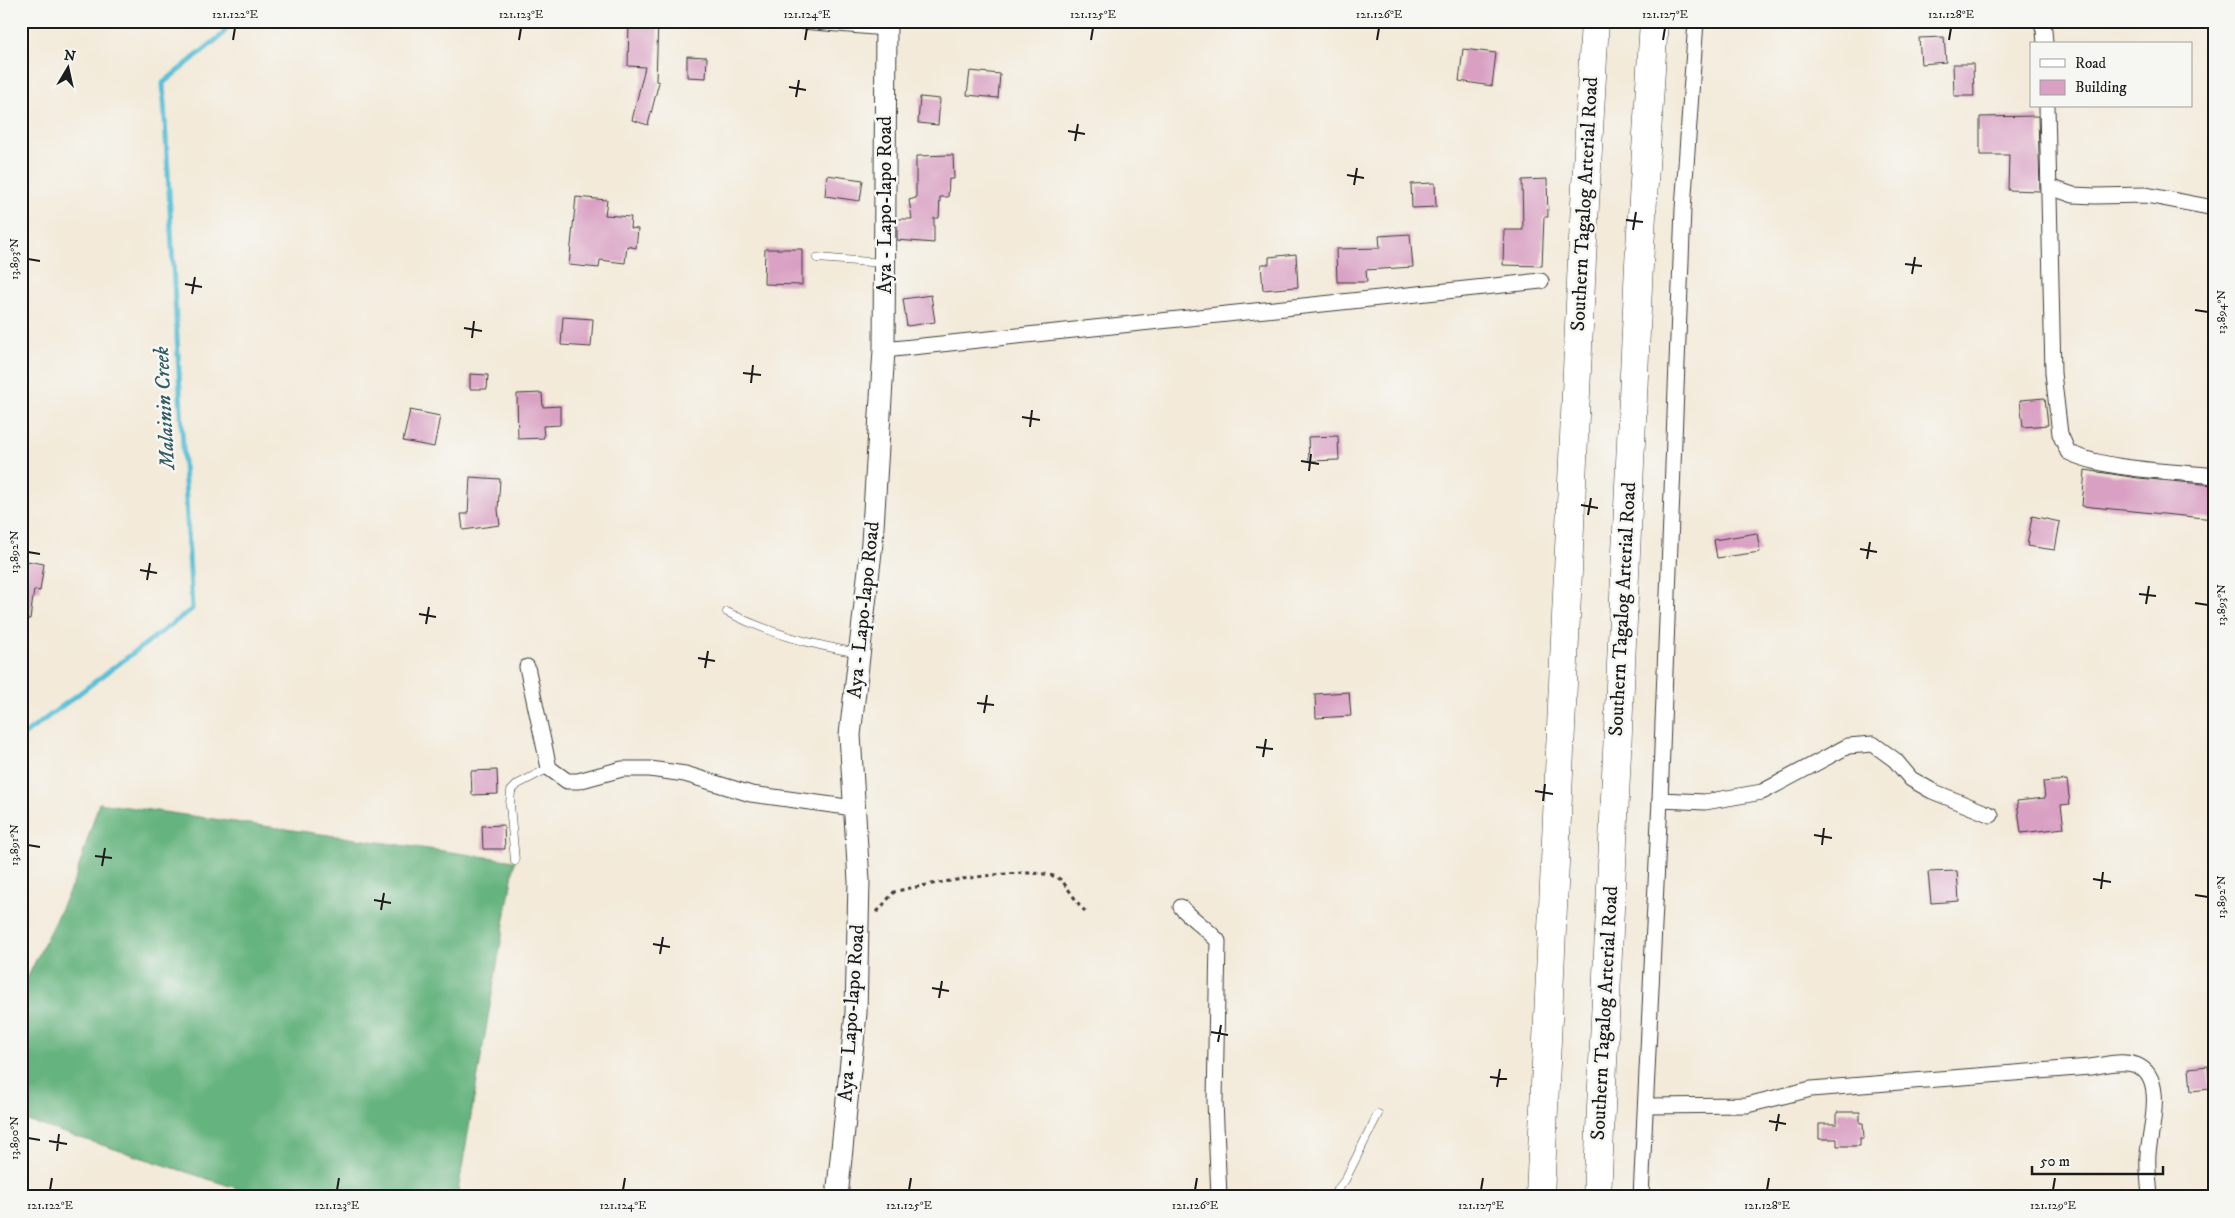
<svg xmlns="http://www.w3.org/2000/svg" width="2235" height="1218" font-family="'IM FELL DW Pica',serif">
  <rect width="100%" height="100%" fill="#f6f6f2"/>
  <filter id="ink" filterUnits="userSpaceOnUse"><feTurbulence type="fractalNoise" baseFrequency=".02" numOctaves="2"/><feDisplacementMap in="SourceGraphic" scale="10" xChannelSelector="R" yChannelSelector="G"/><feConvolveMatrix kernelMatrix="1 2 1 2 8 2 1 2 1" color-interpolation-filters="sRGB"/></filter>
  <filter id="wash" filterUnits="userSpaceOnUse"><feTurbulence type="fractalNoise" baseFrequency=".0096" numOctaves="4" result="noise"/><feDisplacementMap in="SourceGraphic" scale="20" xChannelSelector="R" yChannelSelector="G"/><feGaussianBlur stdDeviation="1.12" result="paint"/><feColorMatrix in="noise" values="0 0 0 0 0 0 0 0 0 0 0 0 0 0 0 0 0 1.4 0 .05"/><feComposite in="paint" operator="in"/></filter>
  <g filter="url(#wash)">
    <rect width="100%" height="100%" fill="#f3ead9"/>
    <polygon fill="#65b37e" stroke="#40684d" points="99,803 515,861 457,1197 264,1197 21,1119 21,991 75,879"/>
    <g fill="none" stroke-linecap="round" stroke-linejoin="round">
      <polyline stroke="#59bfd7" stroke-width="5" points="21,737 192,609 163,83 222,35 231,21"/>
    </g>
    <g id="blocks">
      <g fill="#d9a0c3">
        <polygon points="629,21 658,21 656,81 659,82 648,125 632,120 645,67 628,66"/>
        <polygon points="1944,37 1946,62 1921,64 1919,38"/>
        <polygon points="1463,49 1496,53 1492,86 1459,81"/>
        <polygon points="687,56 707,57 706,78 687,77"/>
        <polygon points="1953,64 1973,64 1974,96 1954,96"/>
        <polygon points="970,71 1000,74 998,98 967,95"/>
        <polygon points="920,97 940,99 938,125 918,123"/>
        <polygon points="2038,116 2040,191 2008,190 2009,155 1980,155 1980,117"/>
        <polygon points="953,155 954,179 949,179 948,197 940,197 939,218 934,218 934,243 897,240 897,219 912,219 909,200 916,198 916,156"/>
        <polygon points="827,175 863,180 860,201 825,196"/>
        <polygon points="1547,179 1548,217 1544,217 1542,266 1503,265 1504,230 1523,230 1522,180"/>
        <polygon points="1435,183 1436,207 1412,208 1411,184"/>
        <polygon points="576,197 607,200 605,215 631,217 630,228 638,229 636,248 627,246 625,263 600,260 599,268 569,265"/>
        <polygon points="1410,234 1413,267 1366,270 1367,282 1337,282 1336,249 1380,248 1379,236"/>
        <polygon points="765,249 802,249 802,285 764,284"/>
        <polygon points="1296,254 1298,287 1263,290 1261,264 1269,264 1269,257"/>
        <polygon points="931,295 935,322 907,326 903,299"/>
        <polygon points="563,317 593,319 591,347 561,345"/>
        <polygon points="470,374 488,375 487,389 470,389"/>
        <polygon points="542,393 543,407 560,406 560,425 543,426 544,438 518,439 517,394"/>
        <polygon points="2045,398 2048,425 2023,427 2020,400"/>
        <polygon points="410,410 440,416 434,447 403,441"/>
        <polygon points="1338,436 1339,460 1309,461 1308,437"/>
        <polygon points="2085,470 2138,478 2214,485 2214,519 2082,506"/>
        <polygon points="470,477 500,479 498,510 500,525 463,530 461,514 468,514"/>
        <polygon points="2032,516 2060,522 2055,550 2027,546"/>
        <polygon points="1757,533 1760,552 1717,558 1714,540"/>
        <polygon points="21,560 44,564 40,591 34,590 30,619 21,618"/>
        <polygon points="1349,692 1351,716 1316,718 1315,694"/>
        <polygon points="497,770 498,794 472,795 471,771"/>
        <polygon points="2067,780 2070,804 2061,805 2064,828 2021,833 2017,801 2045,798 2043,782"/>
        <polygon points="504,825 505,849 483,849 482,826"/>
        <polygon points="1957,871 1959,901 1931,903 1928,872"/>
        <polygon points="2208,1066 2210,1089 2191,1091 2189,1068"/>
        <polygon points="1837,1112 1860,1112 1860,1123 1863,1123 1864,1138 1860,1138 1860,1146 1837,1146 1837,1139 1819,1139 1819,1124 1837,1124"/>
      </g>
    </g>
  </g>
  <g filter="url(#ink)">
    <use href="#blocks" fill-opacity="0" stroke="#3c3b38" stroke-width="1"/>
    <g fill="none" stroke-linecap="round" stroke-linejoin="round">
      <defs>
        <g id="lane">
          <polyline points="1907,23 1908,21"/>
          <polyline points="817,258 883,263"/>
          <path d="M727,612c44,22 83,32 131,41"/>
          <polyline points="515,861 510,805 511,791 518,784 549,768"/>
          <polyline points="1332,1197 1345,1180 1378,1114"/>
        </g>
        <g id="street">
          <polyline points="802,21 886,28"/>
          <polyline points="2041,21 2044,30 2045,44"/>
          <path d="M2047,106l6,267 7,61 8,18c36,18 104,19 146,24"/>
          <polyline points="2050,187 2073,195 2095,196 2146,195 2214,208"/>
          <polyline points="884,350 1541,281"/>
          <polyline points="527,667 549,768 567,781 578,781 622,769 650,769 685,774 751,794 854,808"/>
          <polyline points="1660,800 1705,802 1762,792 1848,746 1873,744 1895,760 1911,779 1932,791 1991,815"/>
          <path d="M1181,907c12,13 25,21 37,34l-3,160 4,96"/>
          <path d="M1647,1106l100,-1 64,-16 279,-22c14,-2 32,-7 46,-2 31,12 14,65 12,89 -1,14 1,29 2,43"/>
          <polyline points="1641,1197 1660,800 1683,209 1696,21"/>
        </g>
        <polyline id="secondary" points="837,1197 856,1013 859,881 850,735 872,543 884,350 886,21"/>
        <g id="highway">
          <polyline points="1540,1197 1582,259 1595,21"/>
          <polyline points="1597,1197 1639,264 1654,21"/>
        </g>
      </defs>
      <use href="#lane" stroke="#3c3b38" stroke-width="9"/>
      <use href="#street" stroke="#3c3b38" stroke-width="17"/>
      <use href="#secondary" stroke="#3c3b38" stroke-width="23"/>
      <use href="#highway" stroke="#3c3b38" stroke-width="29"/>
      <path stroke="#3c3b38" stroke-width="3" stroke-dasharray="4 4" stroke-linecap="butt" d="M877,912l17,-20 11,-3c28,-5 136,-27 156,-9 7,7 16,24 26,33"/>
      <use href="#lane" stroke="#fff" stroke-width="8"/>
      <use href="#street" stroke="#fff" stroke-width="15"/>
      <use href="#secondary" stroke="#fff" stroke-width="21"/>
      <use href="#highway" stroke="#fff" stroke-width="28"/>
    </g>
  </g>
  <path fill="none" stroke="#1c1c1c" stroke-width="2" d="M233,40l2,-12M519,40l2,-12M805,40l2,-12M1091,40l2,-12M1377,40l2,-12M1663,40l2,-12M1949,40l2,-12M789,87l17,3M796,97l3,-17M1068,131l17,3M1075,141l3,-17M1347,175l17,3M1354,185l3,-17M1626,220l17,2M1633,230l3,-18M28,259l12,2M1905,264l17,2M1912,274l3,-17M185,284l17,3M192,294l3,-17M2195,310l13,2M464,328l18,3M472,338l2,-17M743,373l18,2M751,383l2,-18M1022,417l18,3M1030,427l2,-17M1301,461l18,3M1309,471l2,-17M1581,505l17,3M1588,515l3,-17M1860,549l17,3M28,552l12,2M1867,559l3,-17M140,570l17,3M147,580l3,-17M2139,594l17,2M2195,603l13,2M2146,604l3,-18M419,614l17,3M426,624l3,-17M698,658l17,3M705,668l3,-17M977,703l17,2M984,713l3,-18M1256,747l17,2M1263,757l3,-18M1535,791l18,3M1543,801l2,-17M1814,835l18,3M28,845l12,2M1822,845l2,-17M95,856l17,2M102,866l3,-18M2093,879l18,3M2101,889l2,-17M2195,895l13,2M374,900l17,3M381,910l3,-17M653,944l17,3M660,954l3,-17M932,988l17,3M939,998l3,-17M1211,1032l17,3M1218,1042l3,-17M1490,1077l17,2M1497,1087l3,-18M1769,1121l17,3M1776,1131l3,-17M28,1138l12,2M49,1141l18,3M57,1151l2,-17M50,1190l2,-12M337,1190l2,-12M623,1190l2,-12M909,1190l2,-12M1195,1190l2,-12M1481,1190l2,-12M1767,1190l2,-12M2053,1190l2,-12"/>
  <g text-anchor="middle" dominant-baseline="central" stroke-width="5" stroke-linejoin="round" paint-order="stroke">
    <g font-size="20" fill="#1c1c1c" stroke="#f6f6f2">
      <text transform="translate(1585 204) rotate(-87)">Southern Tagalog Arterial Road</text>
      <text transform="translate(885 205) rotate(-90)">Aya - Lapo-lapo Road</text>
      <text transform="translate(1623 609) rotate(-87)">Southern Tagalog Arterial Road</text>
      <text transform="translate(864 610) rotate(-84)">Aya - Lapo-lapo Road</text>
      <text transform="translate(852 1013) rotate(-86)">Aya - Lapo-lapo Road</text>
      <text transform="translate(1605 1013) rotate(-87)">Southern Tagalog Arterial Road</text>
    </g>
    <g font-size="21" font-style="italic" fill="#345d67" stroke="#f6f6f2">
      <text transform="translate(165 408) rotate(-93)">Malainin Creek</text>
    </g>
  </g>
  <rect width="2235" height="1218" fill="none" stroke="#f6f6f2" stroke-width="55"/>
  <rect x="2030" y="42" width="162" height="65" fill="#f6f6f2" stroke="#9f9f9c"/>
  <rect x="2040" y="59" width="25" height="8" fill="#ffffff" stroke="#9f9f9c"/>
  <text x="2075" y="68" font-size="15" fill="#1c1c1c">Road</text>
  <rect x="2040" y="80" width="25" height="15" fill="#d9a0c3" stroke="#9f9f9c"/>
  <text x="2075" y="92" font-size="15" fill="#1c1c1c">Building</text>
  <g transform="translate(68 68) rotate(9)" stroke="#f6f6f2" stroke-width="4" paint-order="stroke">
  <path d="M0-4L9 19L0 12L-9 19Z" fill="#1c1c1c"/>
  <text y="-8" font-size="14" font-weight="bold" text-anchor="middle" fill="#1c1c1c">N</text>
  </g>
  <path d="M2032 1166v8h131v-8" fill="none" stroke="#1c1c1c" stroke-width="2.5"/>
  <text x="2040" y="1166" font-size="15" fill="#1c1c1c" stroke="#f6f6f2" stroke-width="4" paint-order="stroke">50 m</text>
  <rect x="28" y="28" width="2180" height="1162" fill="none" stroke="#1c1c1c" stroke-width="2"/>
  <g font-size="12" text-anchor="middle" fill="#1c1c1c">
    <text x="235" y="18">121.122°E</text>
    <text x="521" y="18">121.123°E</text>
    <text x="807" y="18">121.124°E</text>
    <text x="1093" y="18">121.125°E</text>
    <text x="1379" y="18">121.126°E</text>
    <text x="1665" y="18">121.127°E</text>
    <text x="1951" y="18">121.128°E</text>
    <text transform="translate(14 259) rotate(-90)" y="4">13.893°N</text>
    <text transform="translate(2221 312) rotate(-90)" y="4">13.894°N</text>
    <text transform="translate(14 552) rotate(-90)" y="4">13.892°N</text>
    <text transform="translate(2221 605) rotate(-90)" y="4">13.893°N</text>
    <text transform="translate(14 845) rotate(-90)" y="4">13.891°N</text>
    <text transform="translate(2221 897) rotate(-90)" y="4">13.892°N</text>
    <text transform="translate(14 1138) rotate(-90)" y="4">13.890°N</text>
    <text x="50" y="1209">121.122°E</text>
    <text x="337" y="1209">121.123°E</text>
    <text x="623" y="1209">121.124°E</text>
    <text x="909" y="1209">121.125°E</text>
    <text x="1195" y="1209">121.126°E</text>
    <text x="1481" y="1209">121.127°E</text>
    <text x="1767" y="1209">121.128°E</text>
    <text x="2053" y="1209">121.129°E</text>
  </g>
</svg>
